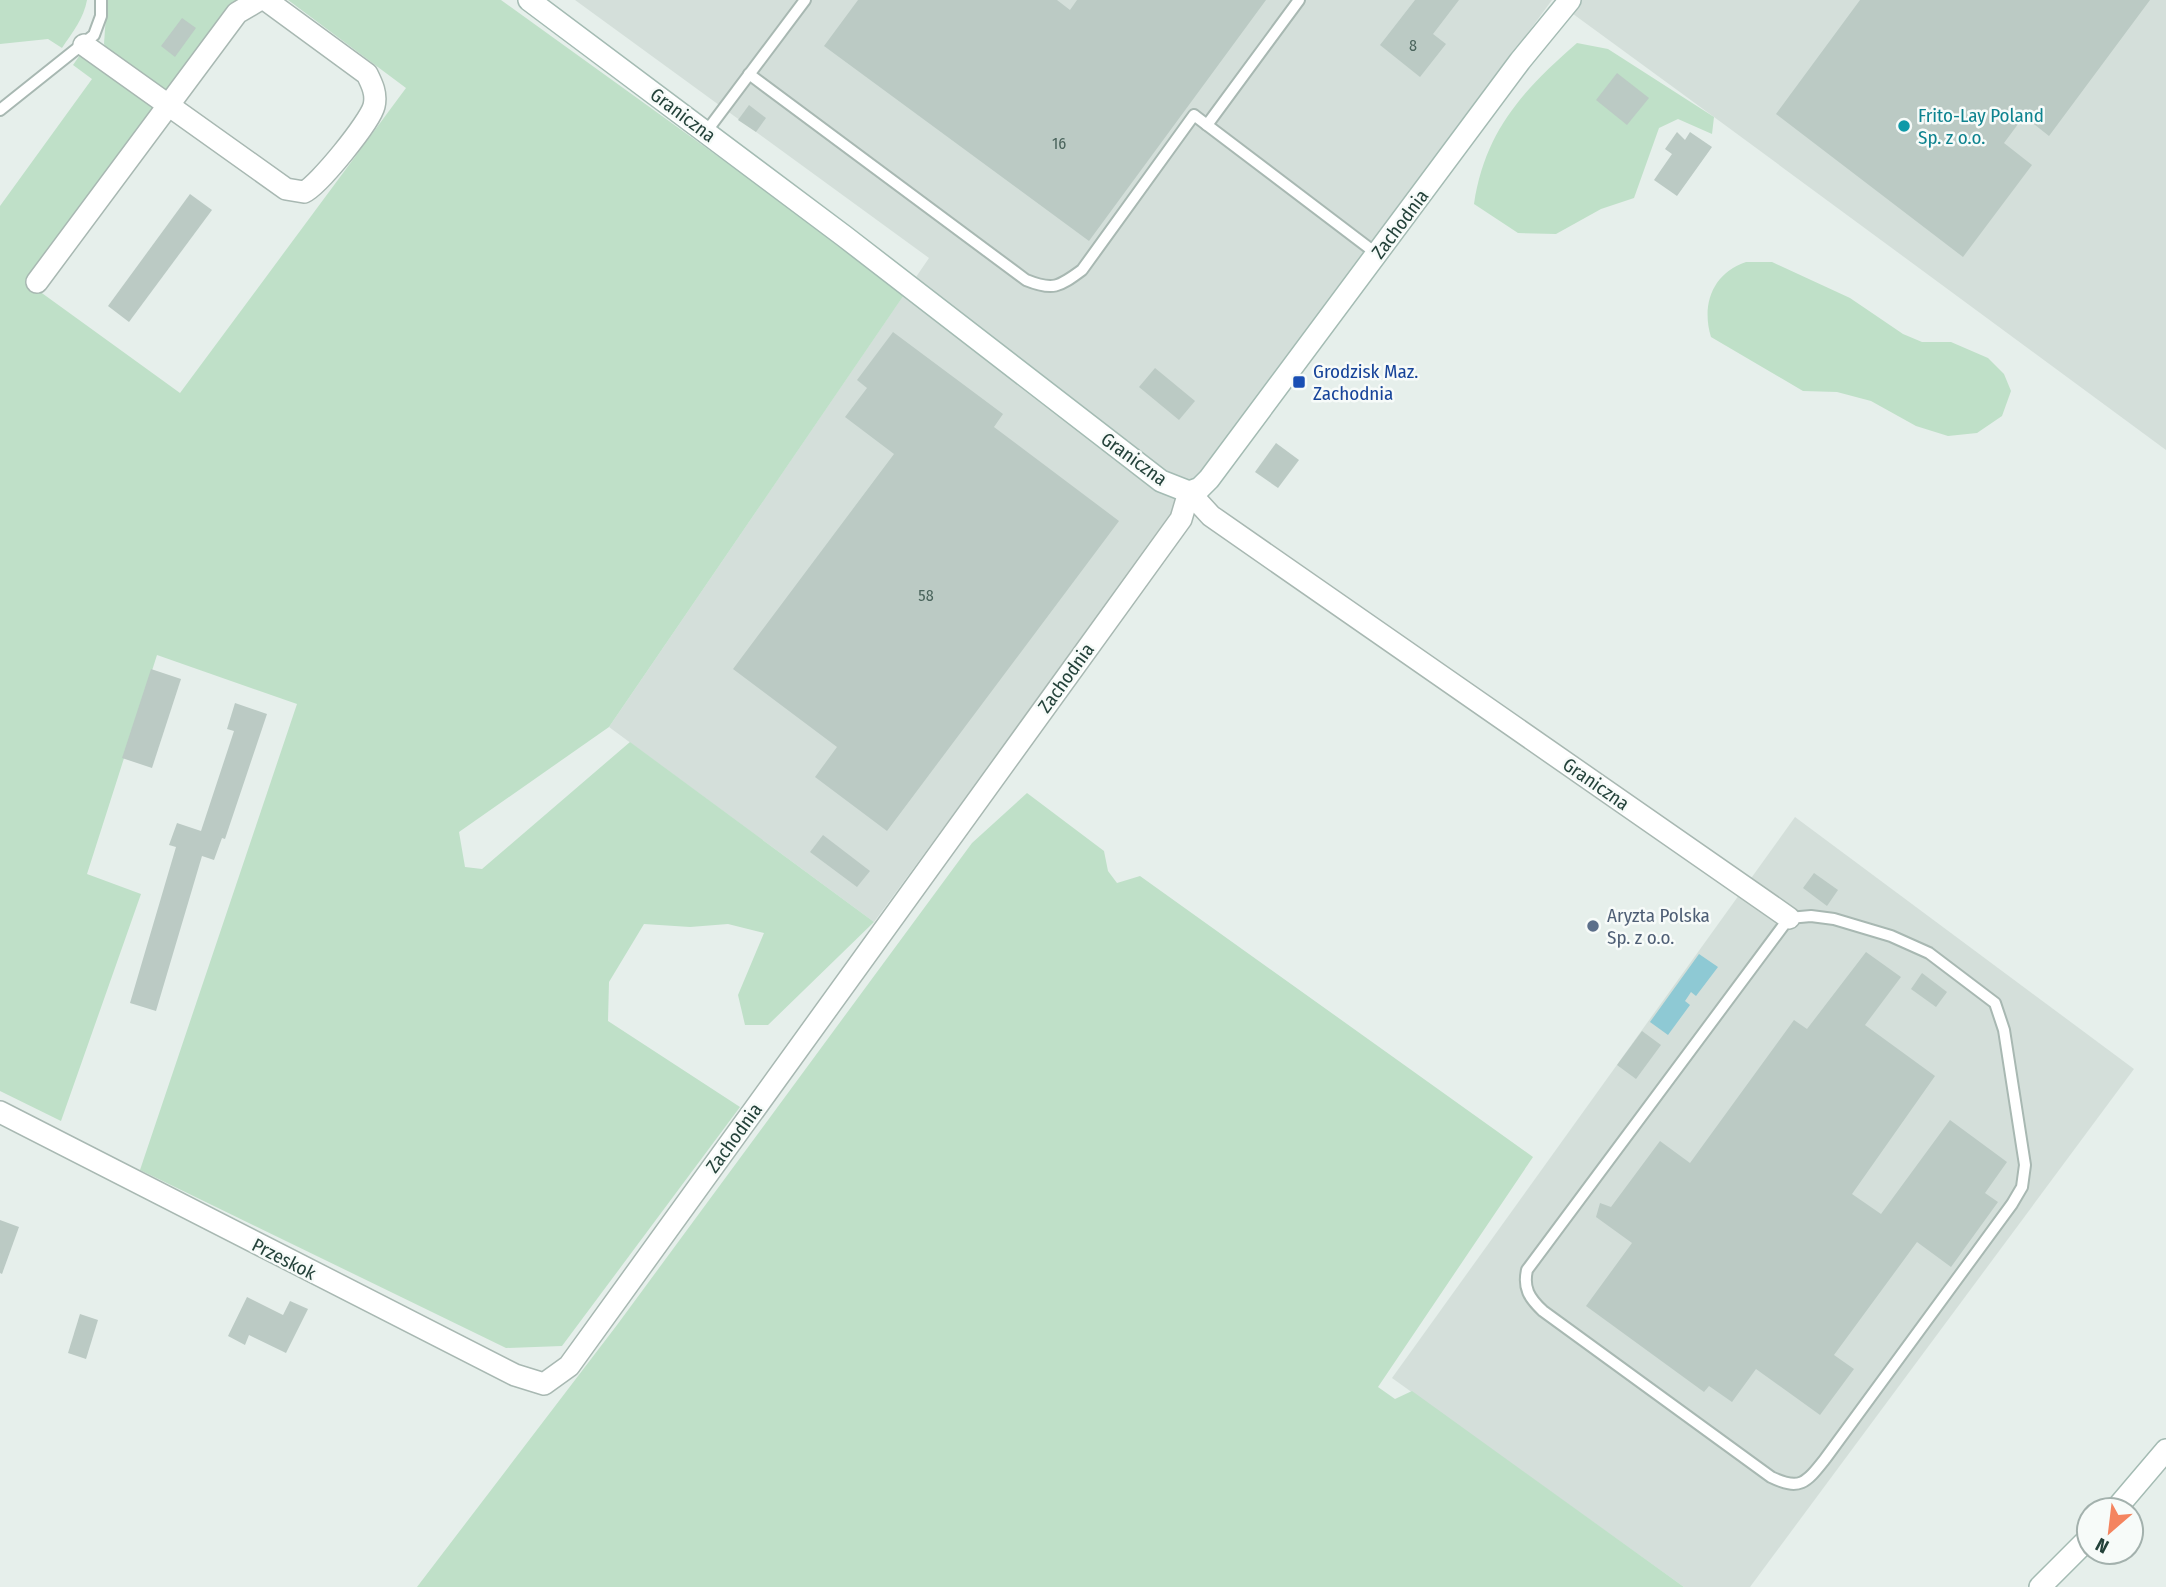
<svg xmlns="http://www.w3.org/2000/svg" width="2166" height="1587" font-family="'Fira Sans Condensed',sans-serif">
  <rect width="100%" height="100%" fill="#e6efeb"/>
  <g fill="#d4dfda">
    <polygon points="575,0 1552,0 874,922 609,727 929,258"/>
    <polygon points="1554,0 2166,0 2166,450 1714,117"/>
    <polygon points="1795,817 2134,1069 1750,1587 1684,1587 1392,1378"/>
  </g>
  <g fill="#bfe0c8">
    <path d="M0,0h87c-3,18 -15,33 -25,48l-14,-9 -48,5z"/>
    <polygon points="107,0 237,0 167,95 111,55 104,44"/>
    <polygon points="288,0 501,0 906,292 609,727 459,832 465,867 482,869 630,742 874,922 768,1025 745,1025 738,995 764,933 728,924 690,927 644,924 609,982 608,1021 740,1107 562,1346 506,1348 140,1170 297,704 157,655 87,874 141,894 61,1121 0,1091 0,206 92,79 73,65 82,52 159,105 28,283 180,393 406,88"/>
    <path d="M1577,43l31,6 106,68 -2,17 -34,-15 -19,9 -25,70 -33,11 -45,25 -38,-1 -44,-29c11,-73 49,-114 103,-161z"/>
    <path d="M1746,262h26l78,36 53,36 19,8h29l37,16 16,16 7,17 -9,25 -25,17 -29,3 -32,-10 -45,-25 -34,-9 -34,-1 -92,-54c-10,-33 2,-64 35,-75z"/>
    <polygon points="1027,793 1104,851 1108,871 1117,883 1140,876 1533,1157 1378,1387 1395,1399 1412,1391 1684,1587 417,1587 617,1325 972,843"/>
  </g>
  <polygon fill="#8ec9d4" points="1699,954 1718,967 1696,996 1691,992 1685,1001 1690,1005 1668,1035 1650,1022"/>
  <g fill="#bbcac4">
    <polygon points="858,0 1057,0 1070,10 1077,0 1266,0 1089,241 824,46"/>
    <polygon points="1415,0 1459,0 1433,34 1446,44 1420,77 1380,45"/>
    <polygon points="1860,0 2150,0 2049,136 2024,116 2004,143 2032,165 1963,257 1776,114"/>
    <polygon points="182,18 196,28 175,57 161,46"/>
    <polygon points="1617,73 1649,98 1627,125 1596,100"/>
    <polygon points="749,105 766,118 756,132 738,120"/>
    <polygon points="1677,132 1685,140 1690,132 1712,147 1677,196 1654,180 1672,154 1665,149"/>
    <polygon points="190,194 212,210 129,322 108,306"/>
    <polygon points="893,332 1003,414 994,427 1119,521 887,831 815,777 837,747 733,669 894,454 845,417 867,388 857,380"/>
    <polygon points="1155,368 1195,401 1179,420 1139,387"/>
    <polygon points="1276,443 1299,460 1278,488 1255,472"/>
    <polygon points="151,669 181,679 152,768 122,758"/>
    <polygon points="235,703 267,714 225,839 222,838 214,860 202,856 156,1011 130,1003 176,847 169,845 177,823 201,831 234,731 227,729"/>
    <polygon points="823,835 870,871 857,887 810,852"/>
    <polygon points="1814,873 1838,890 1827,906 1803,888"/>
    <polygon points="1866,952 1901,977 1865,1025 1935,1076 1852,1194 1881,1214 1950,1120 2007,1162 1985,1193 1998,1202 1951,1267 1917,1242 1834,1355 1854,1369 1820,1415 1756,1369 1732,1402 1709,1386 1704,1392 1586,1306 1632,1243 1596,1217 1600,1203 1611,1207 1660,1141 1690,1163 1794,1020 1807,1029"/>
    <polygon points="1922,973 1947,992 1936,1007 1911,989"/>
    <polygon points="1642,1031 1661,1045 1636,1079 1617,1065"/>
    <polygon points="0,1220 19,1227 2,1274 0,1273"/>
    <polygon points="247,1297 283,1315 290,1301 308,1309 286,1353 249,1335 245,1345 228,1336"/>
    <polygon points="80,1314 98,1320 86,1359 68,1353"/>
  </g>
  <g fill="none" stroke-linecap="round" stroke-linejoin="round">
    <defs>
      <g id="lane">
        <polyline points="1299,0 1207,125 1377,254"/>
        <path d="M749,74l277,206c27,11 33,7 56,-10l112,-155 13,10"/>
        <polyline points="0,110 94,35 101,16 101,0"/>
        <polyline points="706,132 805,0"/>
        <path d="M1811,916l23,3 57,17 38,17 66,50 9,27 21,135 -3,22 -10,17 -187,255c-19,24 -25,32 -54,18l-228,-166c-14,-13 -20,-23 -16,-41l262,-352z"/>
      </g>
      <g id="street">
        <path d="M84,45l202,144 18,3c14,-6 66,-70 70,-86 3,-12 -2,-22 -7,-32l-101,-74"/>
        <polyline points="37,282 237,13 259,0"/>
        <polyline points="1189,492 1211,516 1789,918"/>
        <polyline points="0,1112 515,1375 544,1384 569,1366 1181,519 1189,492"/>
      </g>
      <g id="secondary">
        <polyline points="529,0 844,236 1161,481 1189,492 1200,488 1209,479 1520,61 1570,0"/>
        <polyline points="2115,1510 2166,1450"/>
        <polyline points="2040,1587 2089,1538"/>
      </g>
    </defs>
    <use href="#lane" stroke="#a8b8b2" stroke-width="14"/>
    <use href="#street" stroke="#a8b8b2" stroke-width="24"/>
    <use href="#secondary" stroke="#a4bbb3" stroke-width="24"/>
    <use href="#lane" stroke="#fff" stroke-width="10"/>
    <use href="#street" stroke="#fff" stroke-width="21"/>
    <use href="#secondary" stroke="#fff" stroke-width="21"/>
  </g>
  <circle fill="#0f9aa8" stroke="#f7fbf9" stroke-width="2.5" cx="1904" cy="126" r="7"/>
  <rect fill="#1a4fb4" stroke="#f7fbf9" stroke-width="2.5" x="1292" y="375" width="14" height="14" rx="3.5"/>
  <circle fill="#5c6f8a" stroke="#f7fbf9" stroke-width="2.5" cx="1593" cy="926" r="7"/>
  <g text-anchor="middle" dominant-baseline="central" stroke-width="5" stroke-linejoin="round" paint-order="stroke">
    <g font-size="16" fill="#4a645c">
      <text x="1413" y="45">8</text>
      <text x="1059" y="143">16</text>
      <text x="926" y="595">58</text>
    </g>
    <g font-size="19" fill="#24423a" stroke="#f7fbf9">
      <text transform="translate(683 115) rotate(37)">Graniczna</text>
      <text transform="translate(1400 224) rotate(-53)">Zachodnia</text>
      <text transform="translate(1134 459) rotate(36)">Graniczna</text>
      <text transform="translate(1066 678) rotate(-54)">Zachodnia</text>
      <text transform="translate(1596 784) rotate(35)">Graniczna</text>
      <text transform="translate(734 1138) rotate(-54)">Zachodnia</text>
      <text transform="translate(284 1259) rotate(27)">Przeskok</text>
    </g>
    <g font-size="19" fill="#0d838f" stroke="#f7fbf9" text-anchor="start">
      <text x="1918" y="115">Frito-Lay Poland<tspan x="1918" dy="22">Sp. z o.o.</tspan></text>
    </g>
    <g font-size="19" fill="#164399" stroke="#f7fbf9" text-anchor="start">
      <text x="1313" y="371">Grodzisk Maz.<tspan x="1313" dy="22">Zachodnia</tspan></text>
    </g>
    <g font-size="19" fill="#4e5e75" stroke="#f7fbf9" text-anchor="start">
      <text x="1607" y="915">Aryzta Polska<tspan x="1607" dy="22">Sp. z o.o.</tspan></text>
    </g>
  </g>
  <g transform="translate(2110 1531) rotate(208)"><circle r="33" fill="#f7fbf9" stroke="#a3b1ad" stroke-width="2"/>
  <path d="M0-5L12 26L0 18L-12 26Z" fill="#f4845f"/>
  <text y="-10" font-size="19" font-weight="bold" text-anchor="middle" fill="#24423a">N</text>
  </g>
</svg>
